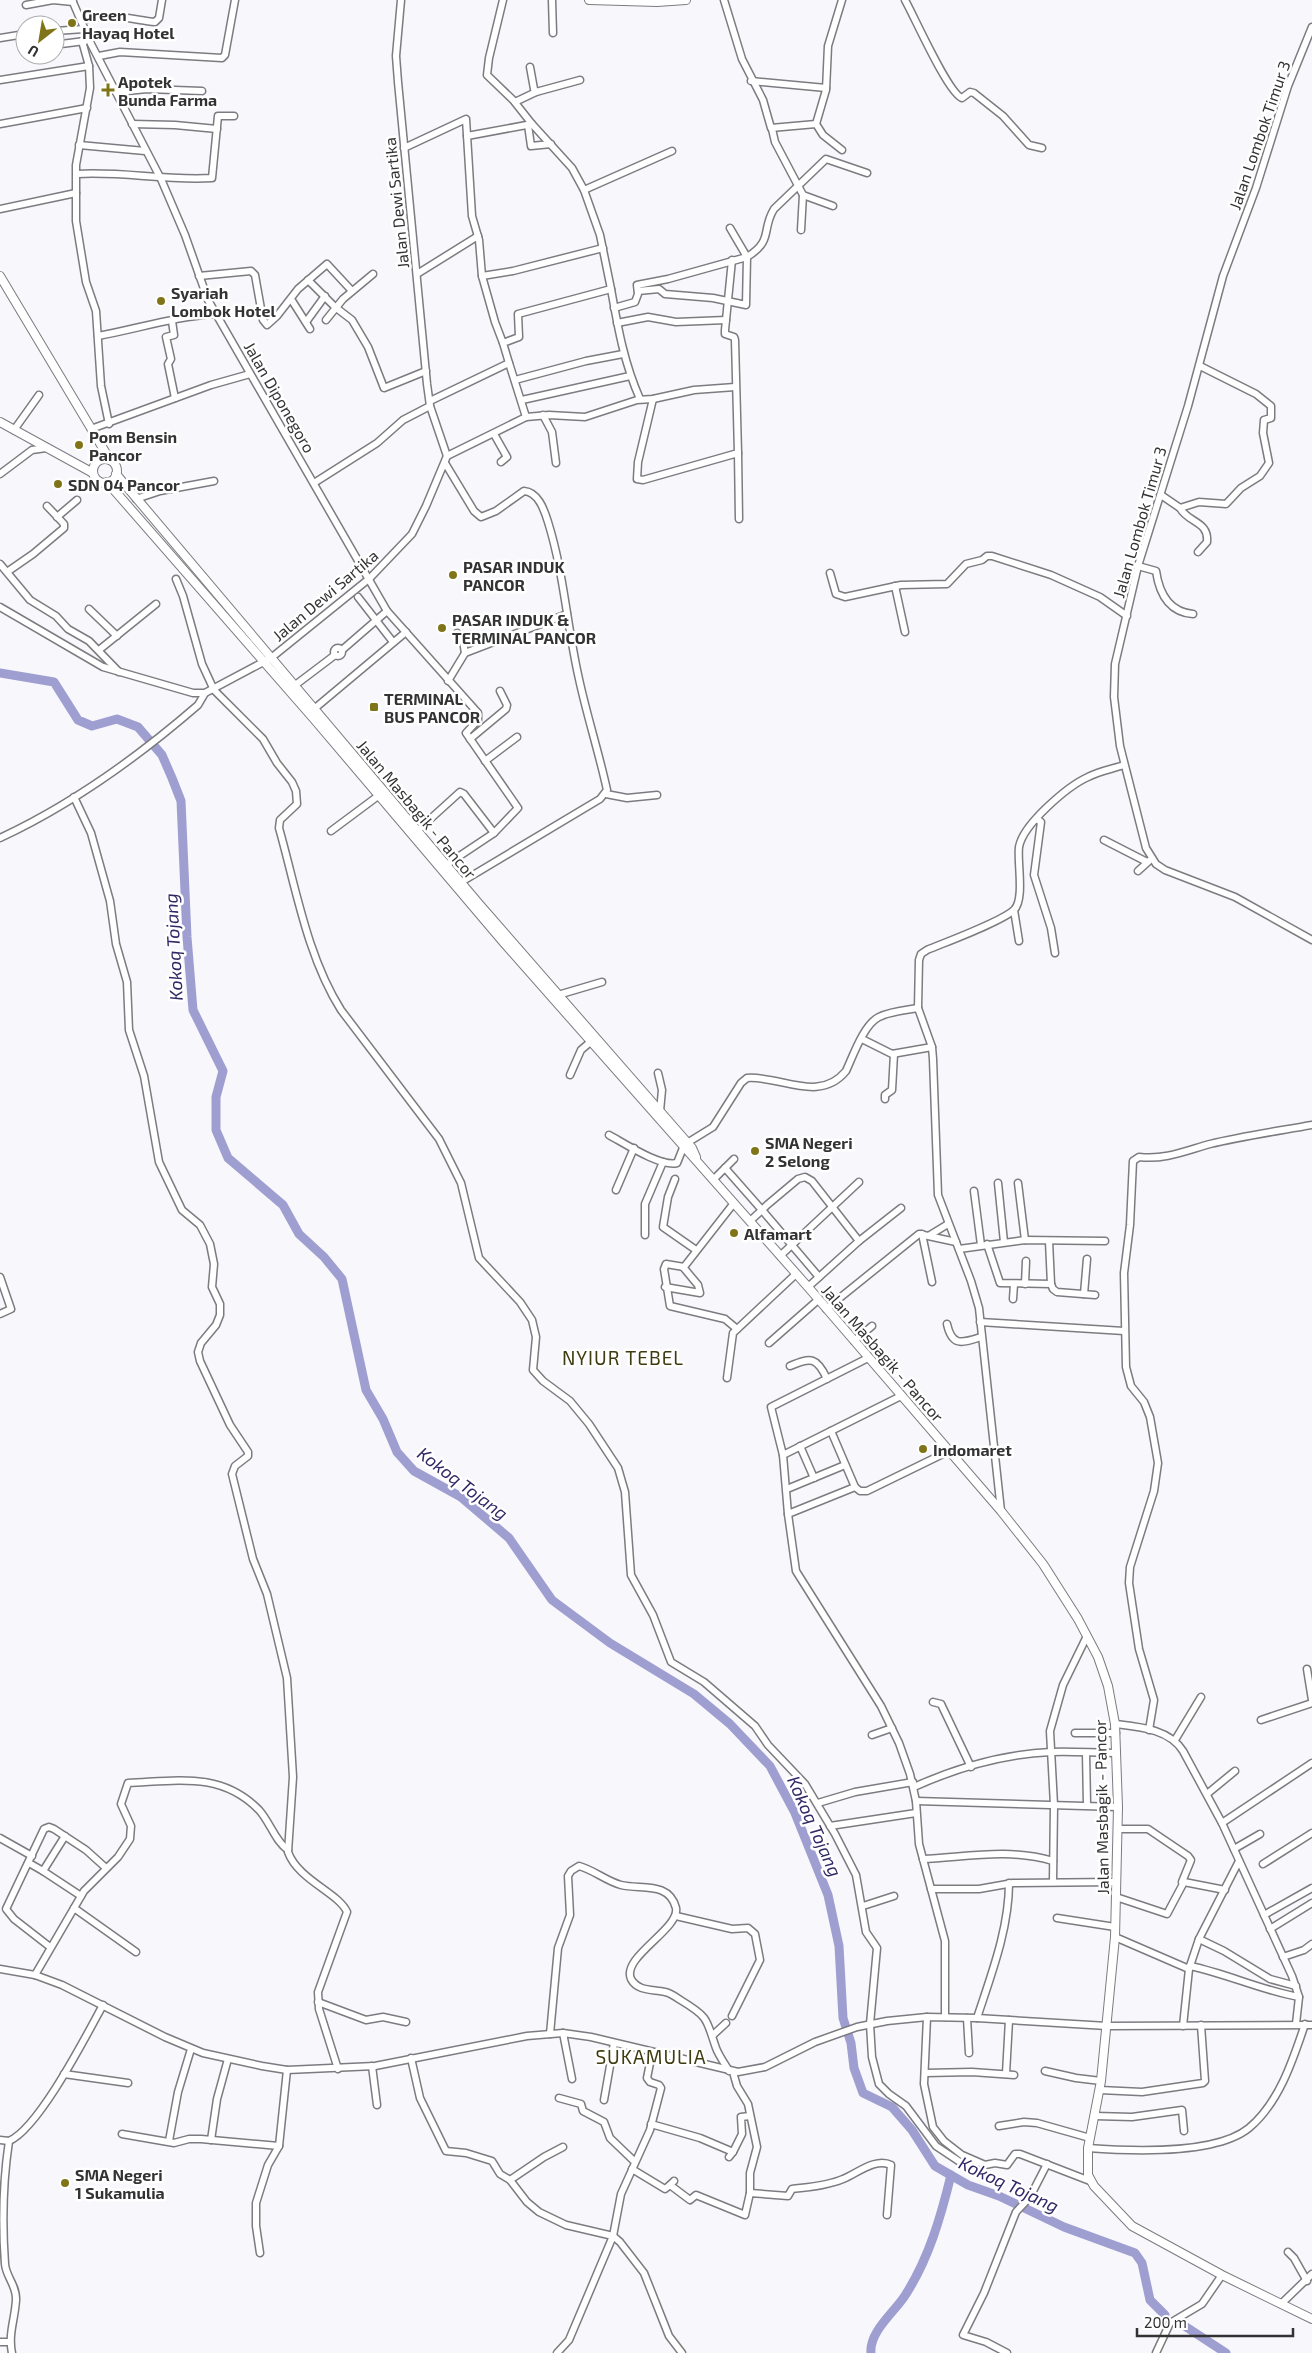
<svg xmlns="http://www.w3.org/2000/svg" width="1312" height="2353" font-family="'Exo 2',sans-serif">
  <rect width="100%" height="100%" fill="#f7f7fc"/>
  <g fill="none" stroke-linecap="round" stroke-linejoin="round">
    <g stroke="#9f9ed1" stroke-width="9">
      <polyline points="0,673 54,682 78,720 92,726 117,719 138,727 162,755 172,778 181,801 187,937 193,1010 223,1071 216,1097 216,1130 228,1158 283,1205 299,1234 324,1257 342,1279 366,1390 383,1419 397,1452 414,1471 461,1497 509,1538 552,1600 610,1643 694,1694 730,1724 770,1766 795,1813 828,1895 839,1946 843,2018 851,2043 854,2068 863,2093 892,2107 912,2130 935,2166 968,2185 999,2196 1064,2227 1135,2253 1142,2263 1150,2300 1165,2315"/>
      <polyline points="1180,2323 1226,2353"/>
      <path d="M871,2353c-2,-22 25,-42 35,-59 23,-36 35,-78 45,-119"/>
    </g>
    <defs>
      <g id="minor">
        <polyline points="72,0 91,44 161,179 185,235 208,300 387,611 342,650"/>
        <polyline points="552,0 553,33"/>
        <polyline points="724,0 742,59 763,100 771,128 816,124"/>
        <polyline points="842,0 828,46 826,90 816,124 823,135 842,150"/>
        <path d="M905,0c10,18 43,93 57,98l8,-6 4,1 29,23 26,29 13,3"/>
        <polyline points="26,5 53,0 73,2"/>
        <path d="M81,21c25,-9 48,-2 74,1l4,-4 3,-18"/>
        <polyline points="1312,27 1288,86 1256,188 1223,276 1188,406 1138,566 1115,664 1114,697 1120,746 1146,848 1156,864 1165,870 1235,897 1312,940"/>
        <polyline points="55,31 84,29"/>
        <polyline points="0,38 25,34"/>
        <polyline points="82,41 89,66 90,88 76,165 76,221 86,282 96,311 101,386 109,424"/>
        <polyline points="61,44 85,41"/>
        <polyline points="99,56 120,52 222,58 225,55 235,0"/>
        <polyline points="530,67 534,89 536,92"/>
        <polyline points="0,80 89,66"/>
        <polyline points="751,81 826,88"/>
        <polyline points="117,92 147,89 202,91"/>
        <polyline points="515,102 536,92 580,80"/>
        <polyline points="0,124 87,108"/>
        <polyline points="132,124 175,125 217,129"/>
        <polyline points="528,125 531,146 551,144"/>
        <polyline points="772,129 775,142 803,195 833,206"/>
        <polyline points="467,136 532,124"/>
        <polyline points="79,145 145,151"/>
        <polyline points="404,148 466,119 472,216 479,240 482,276 513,271 603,248"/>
        <path d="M77,174c45,-3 89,7 135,4l6,-62h16"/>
        <polyline points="584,190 672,151"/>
        <polyline points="0,209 76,193"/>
        <polyline points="801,230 803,195"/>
        <polyline points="732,260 725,330 725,334 734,337 735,340 738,453"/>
        <polyline points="417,274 478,236"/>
        <polyline points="199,276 251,271 255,275 263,320 267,325 277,316 298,289 327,264 352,291"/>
        <polyline points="482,276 495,322 503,343"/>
        <polyline points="308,280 335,307 352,320 368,347 384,388 426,371"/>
        <path d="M611,289c7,39 13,74 29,110"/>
        <path d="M638,291l21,-2 6,5 48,4 33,7 1,-48c27,-17 14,-27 27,-48l52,-50 41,14"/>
        <polyline points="291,299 310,329"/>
        <polyline points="614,308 635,302 638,294 637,285 668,279 747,257 730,228"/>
        <polyline points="326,320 343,299 373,274"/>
        <polyline points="172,321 174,335 166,337 171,359 168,364 175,398"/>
        <polyline points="306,322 325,296"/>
        <polyline points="617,323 648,317 676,322 726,320"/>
        <path d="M98,336c39,-7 78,-20 118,-22"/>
        <polyline points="515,380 586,361 623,354"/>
        <polyline points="653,399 638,462 637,479 643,480 738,453 739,519"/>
        <polyline points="522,400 630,376"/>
        <polyline points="430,401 509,363 503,343 519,337 518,314 611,289 600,235 584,190 572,168 532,124 513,100 487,75 489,58 503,0"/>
        <polyline points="543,415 552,432 556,463"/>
        <polyline points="526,417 549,415 585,417 637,400 653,399 694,390 735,387"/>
        <polyline points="91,429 211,385 250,374"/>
        <polyline points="14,430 39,395"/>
        <polyline points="494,434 507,457 501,462"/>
        <polyline points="447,456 526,417 509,363"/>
        <path d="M445,463l29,48 7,6 15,-6 28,-20c14,1 20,18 24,31 16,51 19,105 31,157 8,37 20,74 28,111l-7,9 -142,85"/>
        <polyline points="0,474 32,450 46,448"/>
        <polyline points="314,483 377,443 403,420 430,406"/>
        <polyline points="1161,495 1180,508 1199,502 1226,504 1241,488 1260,476 1269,463 1263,433 1264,420 1271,418 1271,406 1256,394 1200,366"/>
        <polyline points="136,499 160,491 214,481"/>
        <path d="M1180,508c8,15 29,13 27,34l-9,10"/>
        <polyline points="57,517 77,500"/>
        <polyline points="0,564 30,600 56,616 68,629 89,641 119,672"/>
        <path d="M1138,566l18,5c3,21 12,41 37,43"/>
        <polyline points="7,572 33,554 64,528 64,524 47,506"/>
        <polyline points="830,573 836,594 845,597 901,585 947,584 966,564 982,560 987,556 992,556 1051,575 1100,597 1127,616"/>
        <path d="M176,579l7,17 19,68 12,26 49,49 14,24 15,19 4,9 1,13 -17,16 -1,8c17,60 28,128 62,182l98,129 22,44 18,75 41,44 12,18 4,17 -3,33 10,11 27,20 19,23 29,44 7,24 6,83 22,40 18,47 33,20 51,44 13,19 37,39 30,50 21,41 10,57 11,16 -7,76 2,33 7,27 10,10 17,12 30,40 30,20"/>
        <polyline points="895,586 905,632"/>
        <polyline points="358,597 393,642"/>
        <polyline points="0,607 103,667 193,693 205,693 271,658 370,578 412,534 426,506 447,456 430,406 427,384 398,82 396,56 401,0"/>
        <polyline points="89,609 117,636"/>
        <polyline points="387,611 478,713 478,720 466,733 518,808 494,833 446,865"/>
        <polyline points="457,633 463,641 465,653 567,614"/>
        <circle cx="338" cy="652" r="4"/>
        <polyline points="99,650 156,604"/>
        <polyline points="448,681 465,653"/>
        <polyline points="294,686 335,655"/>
        <polyline points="314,709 406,632"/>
        <polyline points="470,739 506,709 507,705 500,691"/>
        <polyline points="485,761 517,737"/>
        <polyline points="606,794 627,798 657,795"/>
        <path d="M74,797l17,36 19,68 6,43 11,38 2,48 15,46 15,86 23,48 18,15 10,19 4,20 -2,23 8,17v11l-4,10 -15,18 -3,9 2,9 30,64 18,27v4l-13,10 -3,8 21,85 14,35 20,84 6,99 -5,75c10,28 51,41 59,60l-29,80 1,17 19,60"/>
        <polyline points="1037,819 1041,822 1034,875 1051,928 1055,953"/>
        <polyline points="331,831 378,796"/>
        <polyline points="417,831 460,792 464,794 494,833"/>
        <path d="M0,838c71,-33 138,-81 198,-133l7,-12"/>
        <polyline points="1104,840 1147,862"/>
        <polyline points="1138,871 1149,861"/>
        <polyline points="1014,910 1019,941"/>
        <polyline points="558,995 602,982"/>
        <polyline points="862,1039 892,1054 932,1047"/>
        <polyline points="658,1073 662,1090 660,1111"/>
        <polyline points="570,1075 581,1050 595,1038"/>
        <polyline points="885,1099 885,1095 892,1090 894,1054"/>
        <path d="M609,1135c15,8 51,32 68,28l6,-15"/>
        <path d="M687,1143l26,-16 28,-44 6,-5c33,-3 72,26 99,-7 7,-15 18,-47 33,-54 12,-6 27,-7 39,-9"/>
        <polyline points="725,1168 762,1210 750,1221"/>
        <polyline points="675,1179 668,1197 663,1227 696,1250"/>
        <polyline points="714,1179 734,1159"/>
        <polyline points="998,1183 1004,1242"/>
        <polyline points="1018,1183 1025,1240"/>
        <polyline points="616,1190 634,1148"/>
        <polyline points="974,1191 981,1245"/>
        <polyline points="734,1203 684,1267 666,1264 664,1269 670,1306 725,1319 737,1329"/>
        <polyline points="922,1234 932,1282"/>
        <polyline points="645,1235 645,1204 663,1162"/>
        <polyline points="930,1235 948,1224"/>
        <polyline points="987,1244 1000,1283 1051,1284 1049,1241"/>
        <polyline points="959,1249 1025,1240 1105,1241"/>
        <polyline points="780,1256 859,1182"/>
        <polyline points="0,1277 11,1309 0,1314"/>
        <polyline points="819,1277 762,1210 767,1205 798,1179 805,1177 812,1181 859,1241"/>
        <polyline points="1025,1284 1026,1261"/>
        <polyline points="1051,1284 1053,1289 1057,1292 1095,1295"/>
        <polyline points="665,1287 700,1293 698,1285 683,1267"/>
        <polyline points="808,1287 859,1241 901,1208"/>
        <polyline points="1084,1294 1087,1259"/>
        <polyline points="1013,1299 1014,1284"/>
        <polyline points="826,1309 919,1234 956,1242"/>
        <polyline points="980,1322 1124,1331"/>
        <path d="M947,1324c5,23 15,19 34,13"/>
        <polyline points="854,1341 872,1326"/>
        <polyline points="769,1343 818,1300"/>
        <polyline points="868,1358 771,1407 783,1455 788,1514 855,1487 860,1491 867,1491 949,1451"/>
        <path d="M790,1366c21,-9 27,-9 37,13"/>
        <polyline points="727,1378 733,1333 796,1274"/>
        <polyline points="831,1431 855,1487"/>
        <polyline points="800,1446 814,1478"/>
        <polyline points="783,1455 901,1396"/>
        <polyline points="787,1489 845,1465"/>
        <path d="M1001,1511l-22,-203 -8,-27 -33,-86 -5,-136 -1,-12 -14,-39 1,-48 2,-6 6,-4c19,-8 74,-28 87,-40 11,-11 3,-48 5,-63 4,-23 49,-61 69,-70 11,-6 24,-8 36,-12"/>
        <polyline points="788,1514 796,1571 881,1706 899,1743 910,1774 916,1801 919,1844 945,1941 945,2017"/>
        <polyline points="1307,1669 1312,1700"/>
        <polyline points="933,1702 941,1704 971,1767"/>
        <polyline points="1261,1720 1312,1703"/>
        <path d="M1115,1724c25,3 54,5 68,27l39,72 70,153 7,21 -3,27"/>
        <path d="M1149,1730l5,-30 -15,-51 -10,-66 1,-16 24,-76 4,-28 -8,-46 -6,-15 -13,-16 -5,-19 -2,-94 6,-48 3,-64 6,-4c26,3 46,-6 71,-13 33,-8 68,-13 102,-19"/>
        <polyline points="1075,1733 1116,1733"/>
        <polyline points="872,1735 892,1728"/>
        <polyline points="1175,1740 1201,1697"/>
        <polyline points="1086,1753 1087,1805"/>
        <path d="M914,1787c42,-19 91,-33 137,-35 21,-1 43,1 65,1"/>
        <polyline points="1207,1794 1235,1771"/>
        <polyline points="916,1801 1118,1807"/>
        <polyline points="818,1803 855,1792 913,1782"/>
        <polyline points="1222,1823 1312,1763"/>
        <polyline points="830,1826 916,1813"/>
        <polyline points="1118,1829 1148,1829 1188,1856 1191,1860 1182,1882"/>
        <polyline points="65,1836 43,1871 81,1896"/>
        <polyline points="0,1838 32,1856"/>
        <polyline points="1234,1849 1260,1834"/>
        <path d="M923,1859c44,-2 86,-11 130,2"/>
        <polyline points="29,1863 43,1871"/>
        <polyline points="1263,1864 1312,1833"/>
        <polyline points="1053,1881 1054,1805 1050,1731 1063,1685 1087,1636"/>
        <polyline points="931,1889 979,1889 1013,1883 1116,1882"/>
        <polyline points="1116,1897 1167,1914 1184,1882 1225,1890"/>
        <polyline points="863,1906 894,1896"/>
        <polyline points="74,1908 136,1952"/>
        <polyline points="1264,1915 1312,1888"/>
        <polyline points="676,1916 732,1929 748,1928 755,1934 760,1960 732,2016"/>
        <polyline points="1057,1918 1115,1927"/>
        <polyline points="1270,1929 1312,1903"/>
        <polyline points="1115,1937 1189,1969"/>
        <polyline points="1199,1939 1224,1951 1270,1979 1296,1986"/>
        <polyline points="50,1947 14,1919 6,1909 44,1829 49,1827 54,1829 86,1850 106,1868"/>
        <polyline points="1283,1957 1304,1950 1312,1944"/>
        <path d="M1190,1966c38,8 70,24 109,31"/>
        <polyline points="0,1969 35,1975 62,1985 165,2037 203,2053 262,2066 287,2070 375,2066 527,2036 563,2033 591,2037 738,2072 765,2067 815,2042 857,2027 887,2021 927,2017 977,2018 1107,2026 1312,2025"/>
        <path d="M35,1975l49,-84 34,-34 12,-18 1,-13 -10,-22 7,-21c48,-2 93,-12 131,27 11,12 16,31 29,40"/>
        <polyline points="318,2002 366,2020 383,2017 406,2022"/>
        <polyline points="927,2017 924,2084 933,2127 944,2141 962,2155 985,2165 995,2163 1007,2165 1015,2154 1020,2154 1090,2181"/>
        <polyline points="967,2018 969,2053"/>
        <path d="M977,2018c14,-43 32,-89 32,-135"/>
        <polyline points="1183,2026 1189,1969 1199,1939 1239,1861"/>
        <polyline points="563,2033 572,2079"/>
        <path d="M550,2034l8,-86 12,-33 -2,-39 3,-5 8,-5c15,4 27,15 42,19 20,5 48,-4 55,23 4,21 -55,49 -45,71 7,13 23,10 34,13 6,1 12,6 17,9 28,17 24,19 34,47 3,8 9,16 13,23"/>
        <polyline points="713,2035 726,2023"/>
        <polyline points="411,2058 420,2098 446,2151 466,2153 492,2161 500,2174 510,2180 527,2202 539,2212 566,2225 613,2236 620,2242 644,2273 669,2336 682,2353"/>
        <polyline points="372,2066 377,2105"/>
        <polyline points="1045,2071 1076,2078 1101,2081"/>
        <polyline points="733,2072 737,2086 748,2104 757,2147 750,2173 750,2193"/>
        <polyline points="925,2073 972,2072 1014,2075"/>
        <polyline points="64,2074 128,2083"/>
        <polyline points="1006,2074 1009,2020"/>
        <polyline points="1100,2090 1142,2092 1203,2083 1205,2081 1201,2025"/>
        <polyline points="559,2098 581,2104 583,2111 604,2122 610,2138 635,2162"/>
        <polyline points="604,2100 614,2043"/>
        <polyline points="1095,2116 1132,2117 1182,2110 1184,2131"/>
        <polyline points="651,2124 700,2138 733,2152 729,2157"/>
        <polyline points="999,2126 1024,2122 1037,2123 1090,2138"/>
        <polyline points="122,2134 174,2143 189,2139 201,2139 279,2146"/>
        <path d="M0,2140l9,1c-6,40 -7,82 -4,123 1,13 12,22 11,36 -1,19 -8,34 -4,53"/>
        <polyline points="211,2140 217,2099 228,2059"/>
        <path d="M9,2141c30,-13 77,-105 94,-136"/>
        <polyline points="169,2141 178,2092 191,2049"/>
        <path d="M1088,2148c41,3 128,7 161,-20 30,-25 44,-68 56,-104"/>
        <polyline points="733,2152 742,2134 741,2117 750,2116"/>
        <polyline points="632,2169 665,2189 670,2185"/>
        <polyline points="510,2180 544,2157 563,2147"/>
        <path d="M674,2181l-4,4 20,15 6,-5 49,20 5,-22 38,3 4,-7c16,-2 35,-3 51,-10 13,-5 33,-22 48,-14l-4,50"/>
        <polyline points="1288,2252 1294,2258 1307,2281"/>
        <polyline points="260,2253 256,2226 256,2203 268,2165 279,2146 287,2070"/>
        <polyline points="1281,2304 1312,2274"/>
        <polyline points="0,2342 9,2342"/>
        <polyline points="557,2353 569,2340 613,2236 621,2194 650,2130 661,2088 659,2085 650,2082 647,2078 652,2053"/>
        <polyline points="1007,2353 986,2342 963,2335 984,2293 1016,2212 1030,2197 1047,2164"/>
        <polyline points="1156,2353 1170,2323 1202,2304 1222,2275"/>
      </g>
      <g id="major">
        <polyline points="589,0 657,2 686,0"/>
        <polyline points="0,276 110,460"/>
        <polyline points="0,422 93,473"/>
        <circle cx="105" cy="471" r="12"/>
        <polyline points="116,474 480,905 692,1148 696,1157"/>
        <polyline points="107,482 314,719 504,943 808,1287 1001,1511 1043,1564 1078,1619 1098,1657 1108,1686 1115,1724 1118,1807 1115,1937 1101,2081 1088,2148 1088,2175 1094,2186 1132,2226 1222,2275 1312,2319"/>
      </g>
    </defs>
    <use href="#minor" stroke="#7c7c80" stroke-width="9"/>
    <use href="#major" stroke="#7c7c80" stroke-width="10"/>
    <use href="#minor" stroke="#fff" stroke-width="6"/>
    <use href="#major" stroke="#fff" stroke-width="8"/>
  </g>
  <g fill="#7f7518" stroke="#fff" stroke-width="2">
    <circle cx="72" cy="23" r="5"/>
    <path d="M105.5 82.5h5v5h5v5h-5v5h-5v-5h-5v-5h5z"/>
    <circle cx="161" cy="301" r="5"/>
    <circle cx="79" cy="445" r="5"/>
    <circle cx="58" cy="484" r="5"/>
    <circle cx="453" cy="575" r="5"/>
    <circle cx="442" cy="628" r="5"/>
    <rect x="369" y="702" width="10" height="10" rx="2.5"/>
    <circle cx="755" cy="1151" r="5"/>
    <circle cx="734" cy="1233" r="5"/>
    <circle cx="923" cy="1449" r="5"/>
    <circle cx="65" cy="2183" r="5"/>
  </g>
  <g text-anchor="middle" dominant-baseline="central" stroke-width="5" stroke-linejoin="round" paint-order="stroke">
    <g font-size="16" font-weight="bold" fill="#333334" stroke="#fff" text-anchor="start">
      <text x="82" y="14">Green<tspan x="82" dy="18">Hayaq Hotel</tspan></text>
      <text x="118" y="81">Apotek<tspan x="118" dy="18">Bunda Farma</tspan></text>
      <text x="171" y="292">Syariah<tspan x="171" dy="18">Lombok Hotel</tspan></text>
      <text x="89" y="436">Pom Bensin<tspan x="89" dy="18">Pancor</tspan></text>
      <text x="68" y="484">SDN 04 Pancor</text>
      <text x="463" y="566">PASAR INDUK<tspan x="463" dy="18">PANCOR</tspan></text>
      <text x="452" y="619">PASAR INDUK &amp;<tspan x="452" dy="18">TERMINAL PANCOR</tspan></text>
      <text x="384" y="698">TERMINAL<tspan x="384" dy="18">BUS PANCOR</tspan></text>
      <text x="765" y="1142">SMA Negeri<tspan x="765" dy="18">2 Selong</tspan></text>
      <text x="744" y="1233">Alfamart</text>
      <text x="933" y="1449">Indomaret</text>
      <text x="75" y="2174">SMA Negeri<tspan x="75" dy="18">1 Sukamulia</tspan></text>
    </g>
    <g font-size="16" fill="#333334" stroke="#fff">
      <text transform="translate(1259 135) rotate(-71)">Jalan Lombok Timur 3</text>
      <text transform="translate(396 203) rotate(-96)">Jalan Dewi Sartika</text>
      <text transform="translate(280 397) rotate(60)">Jalan Diponegoro</text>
      <text transform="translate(1139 522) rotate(-74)">Jalan Lombok Timur 3</text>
      <text transform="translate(325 595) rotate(-40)">Jalan Dewi Sartika</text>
      <text transform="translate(417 809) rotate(50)">Jalan Masbagik - Pancor</text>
      <text transform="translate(883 1353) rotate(49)">Jalan Masbagik - Pancor</text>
      <text transform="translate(1101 1807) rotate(-91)">Jalan Masbagik - Pancor</text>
    </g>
    <g font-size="18" font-style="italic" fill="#312966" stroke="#fff">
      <text transform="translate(173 947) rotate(-93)">Kokoq Tojang</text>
      <text transform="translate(463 1483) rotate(37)">Kokoq Tojang</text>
      <text transform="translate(815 1826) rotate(66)">Kokoq Tojang</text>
      <text transform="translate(1009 2184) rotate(25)">Kokoq Tojang</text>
    </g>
    <g font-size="19" letter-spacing="1" fill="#3f3b11" stroke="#fff">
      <text x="623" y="1357">NYIUR TEBEL</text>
      <text x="651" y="2056">SUKAMULIA</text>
    </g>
  </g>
  <g transform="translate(40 40) rotate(211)"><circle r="24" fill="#ffffff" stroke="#adadae"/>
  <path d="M0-4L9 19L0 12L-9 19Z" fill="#7f7518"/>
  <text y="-8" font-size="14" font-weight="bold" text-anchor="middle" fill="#333334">U</text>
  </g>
  <path d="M1137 2328v8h156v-8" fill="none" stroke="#333334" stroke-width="2.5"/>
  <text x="1144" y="2328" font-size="15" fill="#333334" stroke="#ffffff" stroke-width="4" paint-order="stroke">200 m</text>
</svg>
